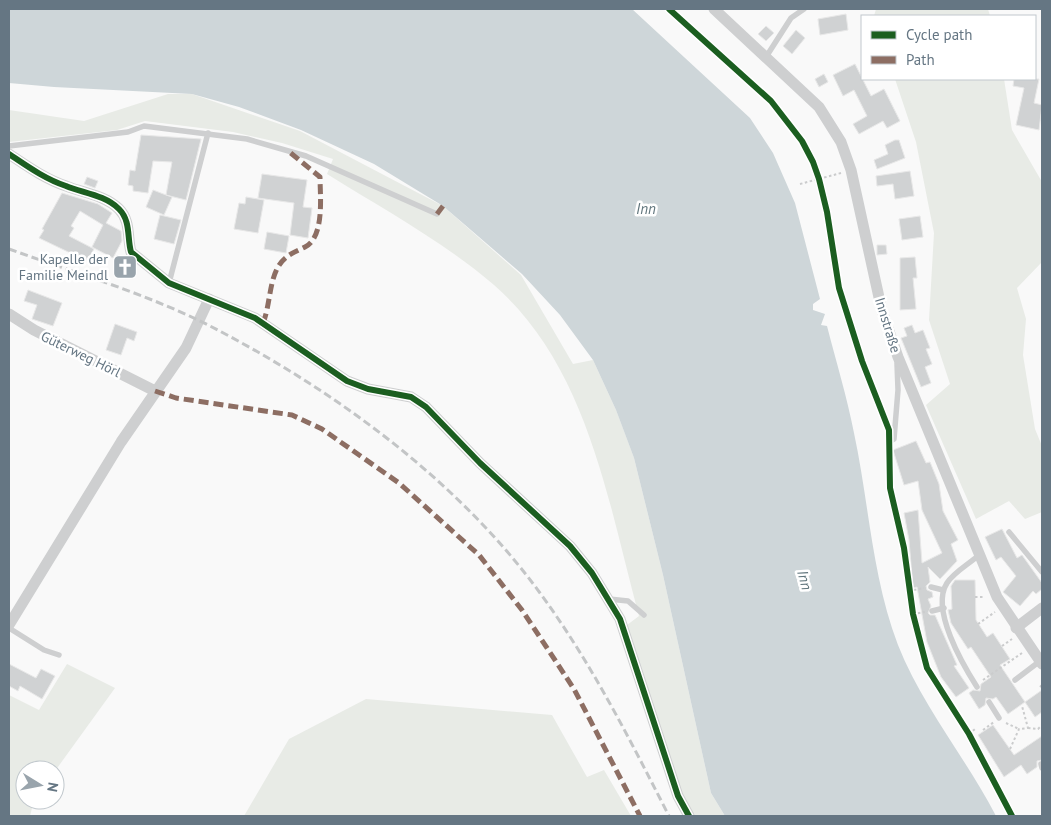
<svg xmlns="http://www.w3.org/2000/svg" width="1051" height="825" font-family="'PT Sans',sans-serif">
  <rect width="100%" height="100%" fill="#f9f9f9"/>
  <g fill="#e8ebe6">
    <polygon points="876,9 988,9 990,16 874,16"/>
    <polygon points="895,79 1004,79 1012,130 1042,182 1042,262 1017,288 1026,319 1023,355 1035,429 1042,446 1042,512 1025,519 1009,501 976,519 926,405 950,384 929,320 934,233 916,142"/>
    <path d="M168,94h24l108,37 143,75 78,69 52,89 20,-4 23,50 18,48 29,117 48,218 14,23h-41l-57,-191 12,-9c-31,-114 -51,-249 -145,-331 -50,-43 -111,-76 -167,-111l6,-15 -51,-16 -49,-11 -88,-11 -28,9 -108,12v-32l75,11z"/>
    <polygon points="67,664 115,688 55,771 25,770 25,800 34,800 30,816 9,816 9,695 39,710"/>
    <polygon points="366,699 552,715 587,777 604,770 631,816 244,816 289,739"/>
  </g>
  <path fill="#ced6d9" d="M9,9h623l118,109 23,35 22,50 25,96 -7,5v6l12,4 -4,11 6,1c9,35 20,71 27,107 15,70 18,144 44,212 24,61 68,113 98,171h-271l-14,-23 -48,-218 -29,-117 -18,-48 -23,-50 -33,-45 -38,-41 -79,-68 -69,-42 -73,-34 -62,-23 -47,-13 -138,-7 -45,-4z"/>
  <g fill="#d0d2d3" stroke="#e8e8e8">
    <polygon points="846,14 848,30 820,35 818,19"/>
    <polygon points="766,26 774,33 766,41 758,34"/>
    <polygon points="796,30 805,38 792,54 783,46"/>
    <polygon points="855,64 871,96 884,89 900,121 887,128 883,121 859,134 853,124 867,116 854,90 843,96 833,75"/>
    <polygon points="824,74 828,82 819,87 815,79"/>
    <polygon points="1014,79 1039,79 1034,103 1042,105 1039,130 1016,125 1024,88 1013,86"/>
    <polygon points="141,135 201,139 186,200 166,195 172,197 164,215 146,207 153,190 166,195 172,162 153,161 148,193 133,191 133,186 128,185 130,170 135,171"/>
    <polygon points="895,140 899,140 905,158 877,169 874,160 888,154 885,145"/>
    <polygon points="910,171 914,196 895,199 893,184 877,186 876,176"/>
    <polygon points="262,174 307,180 303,207 312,208 308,238 290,235 294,203 258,198"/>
    <polygon points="87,177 98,181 95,188 84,184"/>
    <polygon points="62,193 98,204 112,213 106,223 121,231 122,241 113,258 92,247 103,225 80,211 71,226 74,228 69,236 94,249 87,261 39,238 44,230 42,229"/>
    <polygon points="246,197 264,200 258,233 234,229 239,203 245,204"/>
    <polygon points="160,215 181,220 174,244 154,239"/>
    <polygon points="920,216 923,237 902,240 899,219"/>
    <polygon points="267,232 289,236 286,253 264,249"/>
    <polygon points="877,245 886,245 887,254 877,255"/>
    <polygon points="915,257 917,278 913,278 916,309 900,310 900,258"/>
    <polygon points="28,290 62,303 53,326 32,319 37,305 24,301"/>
    <polygon points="115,324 137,332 134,341 127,338 121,355 106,350"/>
    <polygon points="912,325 915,333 923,330 930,348 926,349 932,364 925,367 931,383 921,387 901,338 907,336 904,328"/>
    <polygon points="916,441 926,463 930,462 939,484 943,511 958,540 951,544 957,561 940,579 928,567 930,582 926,586 927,590 932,592 933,597 928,599 931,606 928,613 930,615 935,615 957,665 954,666 969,688 956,697 941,677 927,642 917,587 913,588 909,540 904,513 918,510 922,563 942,553 922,510 918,481 904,485 893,450"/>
    <polygon points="1002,529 1017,558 1022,555 1042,583 1042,589 1036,594 1033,591 1020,606 1003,592 1016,576 1001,557 996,560 985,537"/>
    <polygon points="955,580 975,580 976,620 987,637 993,633 1010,659 1000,665 1025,702 1042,690 1042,712 1035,717 1025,702 1008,714 996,697 993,699 986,698 985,705 979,709 969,693 973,690 980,691 981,684 991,677 971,647 968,649 951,623 948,610 952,609 951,586"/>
    <polygon points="9,664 36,678 41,669 55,676 42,699 20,686 18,691 9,686"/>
    <polygon points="993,725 1014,755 1042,736 1042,760 1037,761 1037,767 1027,774 1021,765 1004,777 978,735"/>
  </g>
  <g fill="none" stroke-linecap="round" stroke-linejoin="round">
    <g stroke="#cbcccd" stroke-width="2" stroke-dasharray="2.5 2.5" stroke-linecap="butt">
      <polyline points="800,184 841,173"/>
      <polyline points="909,591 924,588"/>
      <polyline points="975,597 985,597"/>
      <polyline points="913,614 925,612"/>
      <polyline points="978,624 995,612"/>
      <polyline points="1002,646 1012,639"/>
      <polyline points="983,680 1022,653"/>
      <polyline points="1040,687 1042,685"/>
      <polyline points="1006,723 1019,729"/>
      <polyline points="1028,728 1038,729 1042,725"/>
      <polyline points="983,730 994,722"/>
      <polyline points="969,734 975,729"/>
      <polyline points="1010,749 1019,729 1028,728 1022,706"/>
    </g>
    <g stroke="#cecfd0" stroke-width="5.5">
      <polyline points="766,57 791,18 804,9"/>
      <polyline points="9,146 128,132 144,126 247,139 306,156 437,214"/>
      <polyline points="169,283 208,133"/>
      <polyline points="888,443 894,439 898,390 897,364"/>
      <polyline points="1009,532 1042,572"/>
      <polyline points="931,587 943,590"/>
      <polyline points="609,599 628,601 644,615"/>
      <polyline points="932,611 944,608"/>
      <polyline points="9,628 44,650 59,655"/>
      <polyline points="1015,680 1040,661"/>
      <path d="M977,687c-14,-22 -47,-78 -30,-104 7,-11 22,-19 32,-28"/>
      <polyline points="989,702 999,718"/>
      <polyline points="1041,764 1042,768"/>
    </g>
    <g stroke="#cecfd0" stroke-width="11">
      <polyline points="714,9 819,107 841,142 851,170 882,311 898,357 997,597 1042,664"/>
      <path d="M9,154c18,12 36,25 57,32 17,7 39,9 53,23 12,12 8,29 12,43l38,31 86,35 92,63 21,8 43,8 15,10 54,56 90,83 22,27 28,46 58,177 11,20"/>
      <polyline points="9,314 34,330 155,391"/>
      <polyline points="9,625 121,442 186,348 209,299"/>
      <polyline points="1016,628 1042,608"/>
    </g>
    <path stroke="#c3c5c6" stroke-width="3" stroke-dasharray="8 4" stroke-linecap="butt" d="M9,249c66,24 136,44 199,76 123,63 249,154 332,268 52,71 89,145 129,223"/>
    <g stroke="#8d6e63" stroke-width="5" stroke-dasharray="10 5" stroke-linecap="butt">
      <polyline points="437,214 443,206"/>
      <path d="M263,323c7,-17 6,-40 15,-56 7,-12 17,-15 27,-20 20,-10 15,-52 15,-70l-33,-27"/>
      <polyline points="155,391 176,398 292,415 322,429 399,483 479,555 522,610 574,689 640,816"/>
    </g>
    <defs>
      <g id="cycleway">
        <polyline points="669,9 771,101 802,141 813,162 819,179 827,212 839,288 862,361 889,430 890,488 904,548 913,614 927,668 969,734 1012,816"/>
        <path d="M9,154c18,12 36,25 57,32 17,7 39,9 53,23 12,12 8,29 12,43l38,31 86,35 92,63 21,8 43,8 15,10 54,56 90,83 22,27 28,46 58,177 11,20"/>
      </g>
    </defs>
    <use href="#cycleway" stroke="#fff" stroke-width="9"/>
    <use href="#cycleway" stroke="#1b5e20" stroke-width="6"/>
  </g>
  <defs>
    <symbol id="church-square" viewBox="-11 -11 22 22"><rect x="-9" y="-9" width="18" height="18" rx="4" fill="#99a4ac" stroke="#fff"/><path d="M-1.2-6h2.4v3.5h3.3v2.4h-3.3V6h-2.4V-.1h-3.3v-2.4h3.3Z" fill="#fff"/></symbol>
  </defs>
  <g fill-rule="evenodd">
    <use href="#church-square" x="111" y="253" width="28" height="28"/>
  </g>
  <g text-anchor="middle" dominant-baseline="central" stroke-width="5" stroke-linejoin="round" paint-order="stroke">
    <g font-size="14" fill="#657683" stroke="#fff" text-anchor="end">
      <text x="108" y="259">Kapelle der<tspan x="108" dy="16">Familie Meindl</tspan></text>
    </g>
    <g font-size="14" fill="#657683" stroke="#fff">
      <text transform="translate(888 325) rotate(73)">Innstraße</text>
      <text transform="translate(81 354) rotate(26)">Güterweg Hörl</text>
    </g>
    <g font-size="15" font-style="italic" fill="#60757c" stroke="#fff">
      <text x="646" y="208">Inn</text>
      <text transform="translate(805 580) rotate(75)">Inn</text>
    </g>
  </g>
  <rect width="1051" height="825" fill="none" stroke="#657683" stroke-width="20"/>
  <rect x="861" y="15" width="175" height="65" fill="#ffffff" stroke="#c1c8cd"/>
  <rect x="871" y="31" width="25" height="8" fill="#1b5e20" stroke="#c1c8cd"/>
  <text x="906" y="40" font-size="15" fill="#657683">Cycle path</text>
  <rect x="871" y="56" width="25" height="8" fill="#8d6e63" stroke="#c1c8cd"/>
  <text x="906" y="65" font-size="15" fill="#657683">Path</text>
  <g transform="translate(40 785) rotate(100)"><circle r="24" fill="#ffffff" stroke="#c1c8cd"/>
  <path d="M0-4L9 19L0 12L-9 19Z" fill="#99a4ac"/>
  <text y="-8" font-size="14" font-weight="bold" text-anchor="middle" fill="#657683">N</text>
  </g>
</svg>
